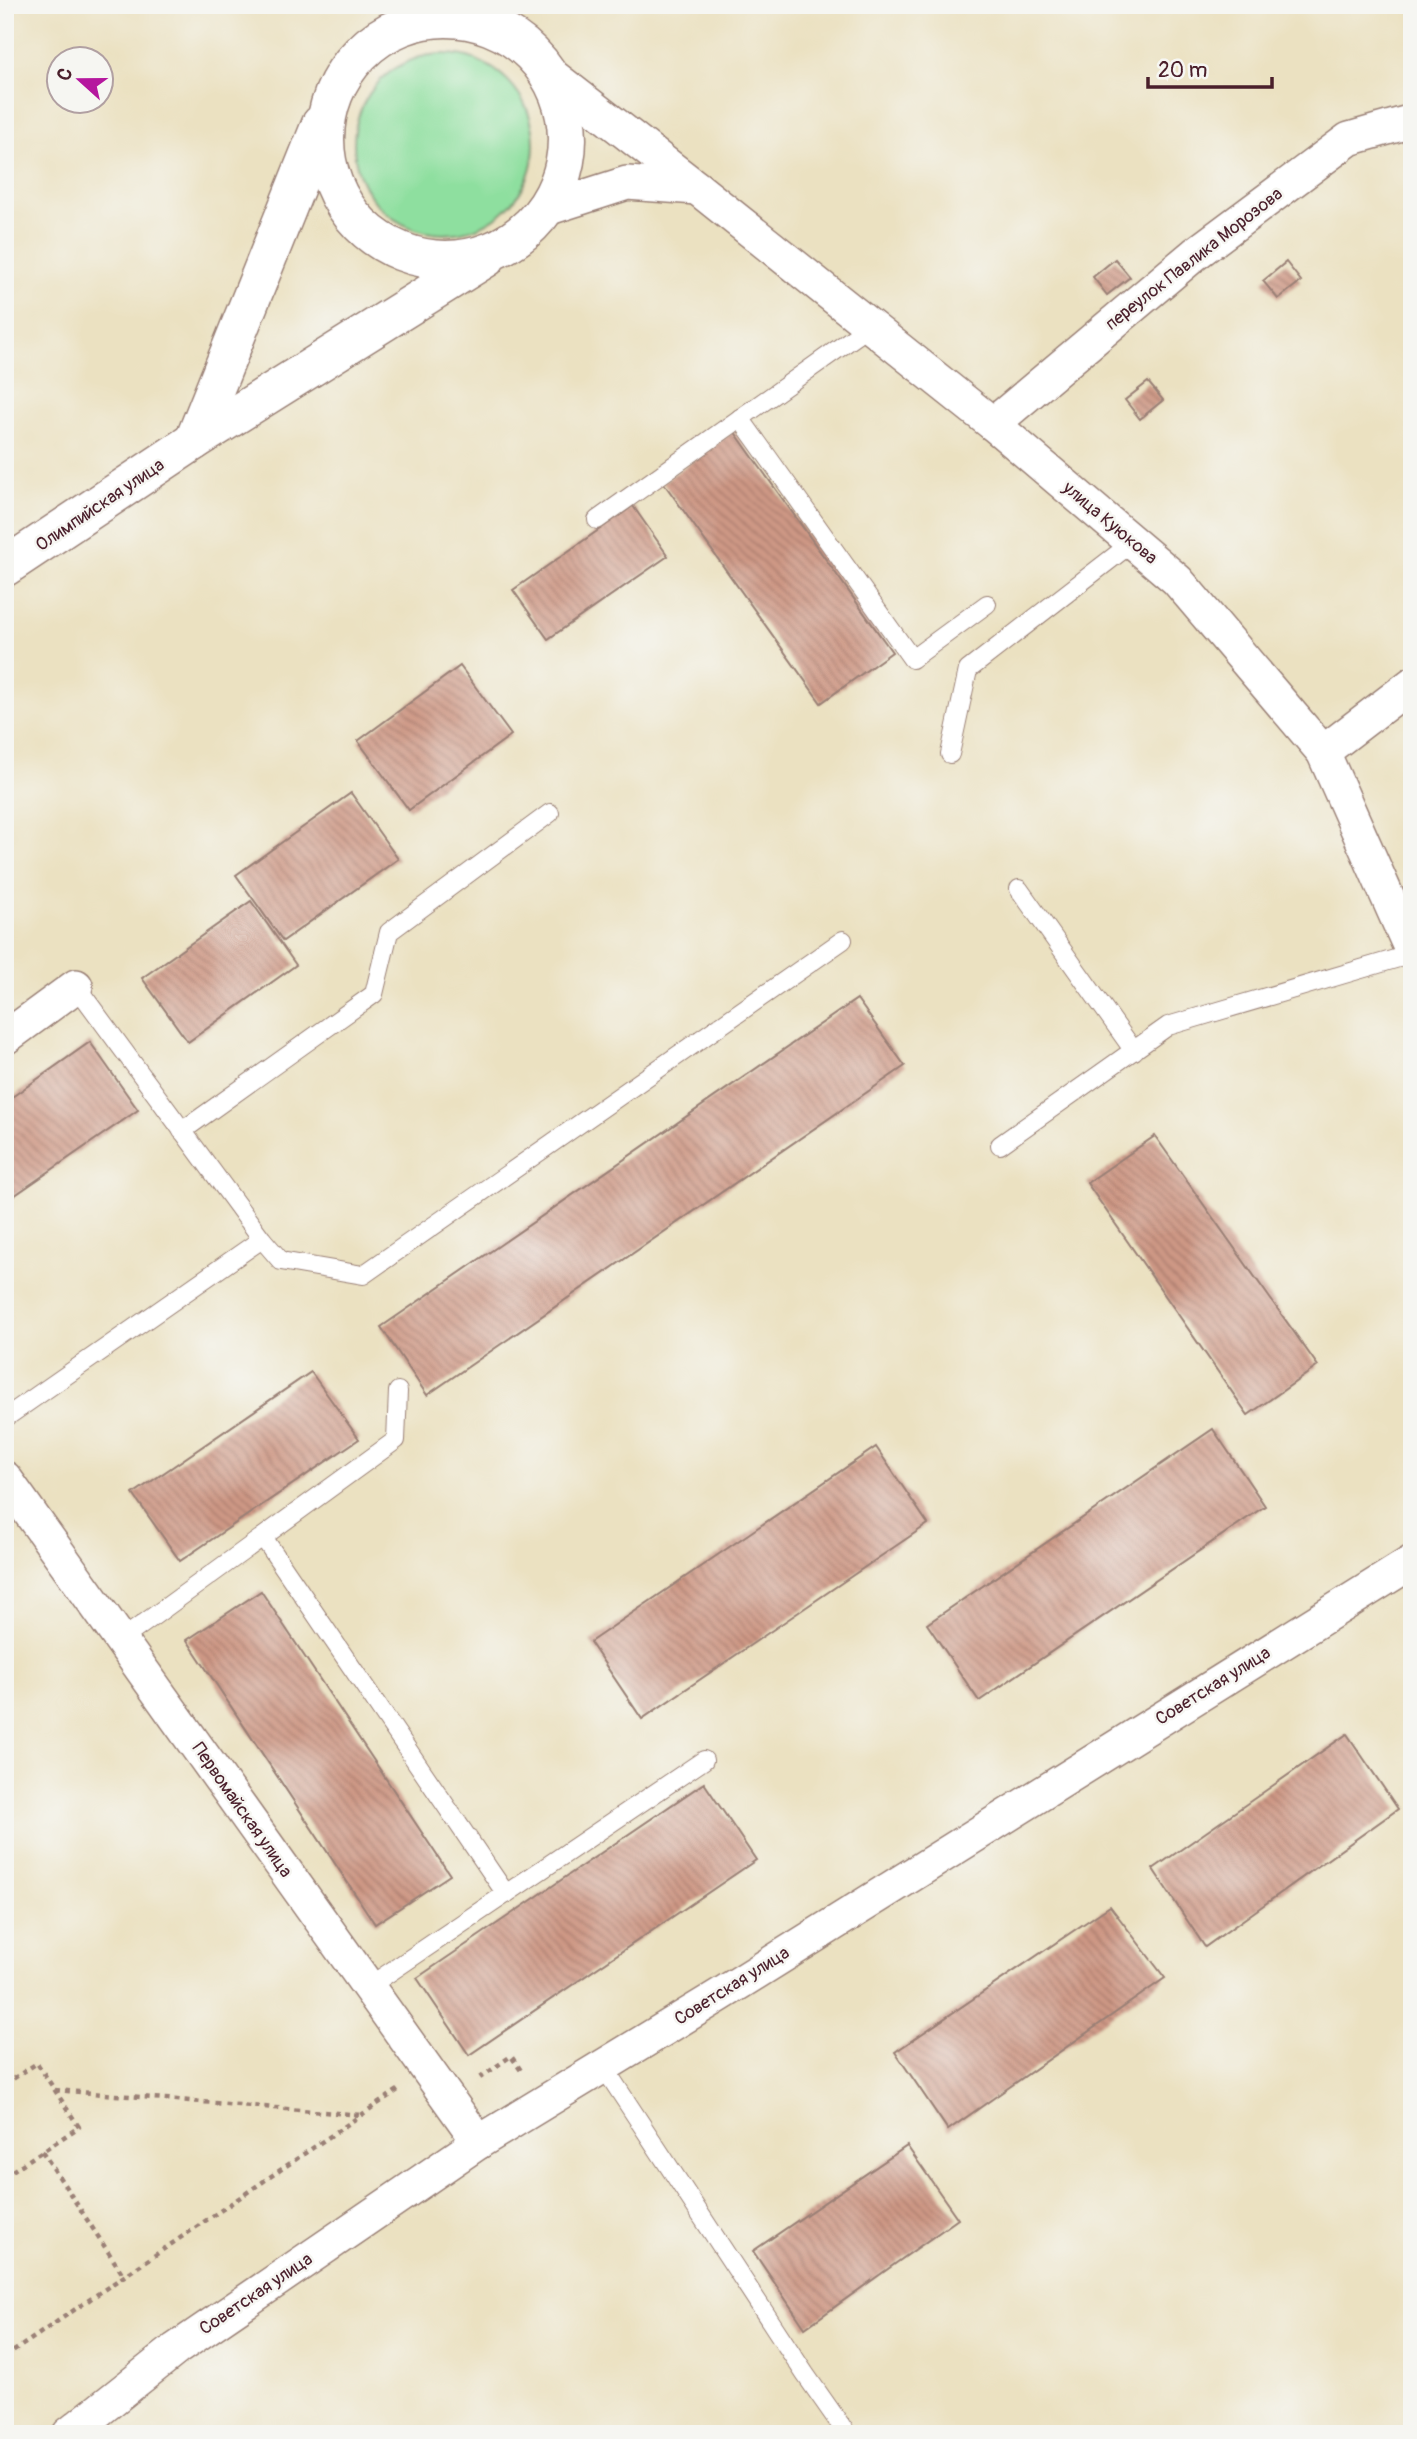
<svg xmlns="http://www.w3.org/2000/svg" width="1417" height="2439" font-family="Pangolin,sans-serif">
  <defs>
    <pattern id="building-back-hatch" width="6" height="6" patternUnits="userSpaceOnUse" patternTransform="scale(1.75)"><rect width="6" height="6" fill="#ce9885"/><path d="M-1 5l2 2M0 0l6 6M5-1l2 2" fill="none" stroke="#a97b6d"/></pattern>
  </defs>
  <rect width="100%" height="100%" fill="#f6f6f2"/>
  <filter id="ink" filterUnits="userSpaceOnUse"><feTurbulence type="fractalNoise" baseFrequency=".0143" numOctaves="2"/><feDisplacementMap in="SourceGraphic" scale="14" xChannelSelector="R" yChannelSelector="G"/><feConvolveMatrix kernelMatrix="1 2 1 2 8 2 1 2 1" color-interpolation-filters="sRGB"/></filter>
  <filter id="wash" filterUnits="userSpaceOnUse"><feTurbulence type="fractalNoise" baseFrequency=".00686" numOctaves="4" result="noise"/><feDisplacementMap in="SourceGraphic" scale="28" xChannelSelector="R" yChannelSelector="G"/><feGaussianBlur stdDeviation="1.57" result="paint"/><feColorMatrix in="noise" values="0 0 0 0 0 0 0 0 0 0 0 0 0 0 0 0 0 1.4 0 .05"/><feComposite in="paint" operator="in"/></filter>
  <g filter="url(#wash)">
    <rect width="100%" height="100%" fill="#ebe1c1"/>
    <circle fill="#8edf9f" stroke="#6c7f65" stroke-width="2" cx="444" cy="144" r="90"/>
    <g id="blocks">
      <g fill="url(#building-back-hatch)">
        <polygon points="1115,259 1130,277 1107,295 1093,277"/>
        <polygon points="1286,262 1301,281 1278,299 1263,281"/>
        <polygon points="1148,382 1163,400 1140,419 1125,400"/>
        <polygon points="734,431 892,652 821,703 663,482"/>
        <polygon points="633,506 668,556 548,639 513,590"/>
        <polygon points="460,666 511,735 409,810 358,741"/>
        <polygon points="351,793 398,859 283,941 236,875"/>
        <polygon points="251,901 296,965 188,1042 142,978"/>
        <polygon points="857,999 905,1066 427,1395 381,1327"/>
        <polygon points="90,1042 138,1110 5,1202 5,1102"/>
        <polygon points="1155,1136 1318,1366 1248,1415 1087,1183"/>
        <polygon points="311,1372 359,1439 180,1561 133,1494"/>
        <polygon points="1213,1429 1265,1506 979,1701 927,1624"/>
        <polygon points="876,1447 928,1524 642,1719 590,1642"/>
        <polygon points="261,1591 450,1875 375,1924 187,1640"/>
        <polygon points="1347,1734 1398,1809 1205,1947 1153,1869"/>
        <polygon points="704,1783 756,1860 469,2055 417,1978"/>
        <polygon points="1110,1906 1165,1978 948,2130 895,2052"/>
        <polygon points="907,2146 958,2219 805,2328 753,2251"/>
      </g>
    </g>
  </g>
  <g filter="url(#ink)">
    <use href="#blocks" fill-opacity="0" stroke="#9a8076" stroke-width="2"/>
    <g fill="none" stroke-linecap="round" stroke-linejoin="round">
      <defs>
        <g id="service">
          <polyline points="740,418 912,659 987,604"/>
          <polyline points="597,520 870,326"/>
          <polyline points="950,754 968,670 1133,542"/>
          <polyline points="1019,889 1134,1051"/>
          <polyline points="76,986 262,1239 281,1261 363,1275 843,940"/>
          <polyline points="182,1131 374,994 389,932 550,813"/>
          <polyline points="1000,1145 1168,1026 1412,954"/>
          <polyline points="5,1418 262,1239"/>
          <polyline points="263,1537 506,1894"/>
          <polyline points="121,1640 396,1440 398,1391"/>
          <polyline points="368,1987 704,1760"/>
          <polyline points="603,2066 805,2374 847,2434"/>
        </g>
        <g id="minor">
          <polyline points="549,73 697,188 993,424 1177,580 1323,752 1412,952"/>
          <polyline points="546,209 627,183 697,188"/>
          <polyline points="993,424 1195,254 1349,139 1412,121"/>
          <polyline points="1323,752 1412,684"/>
          <polyline points="5,1038 76,986"/>
          <polyline points="5,1478 479,2142"/>
          <polyline points="69,2434 176,2349 479,2142 720,1995 1412,1562"/>
        </g>
        <g id="primary">
          <circle cx="446" cy="139" r="121"/>
          <polyline points="194,441 321,124"/>
          <polyline points="5,567 194,441 486,258"/>
        </g>
      </defs>
      <use href="#service" stroke="#9a8076" stroke-width="20"/>
      <use href="#minor" stroke="#9a8076" stroke-width="36"/>
      <use href="#primary" stroke="#9a8076" stroke-width="41"/>
      <g stroke="#9a8076" stroke-width="4.5" stroke-dasharray="5 5" stroke-linecap="butt">
        <polyline points="480,2078 511,2056 522,2072"/>
        <polyline points="5,2084 37,2063 79,2127 6,2175 5,2173"/>
        <polyline points="55,2090 361,2115"/>
        <polyline points="42,2151 124,2276"/>
        <polyline points="5,2357 398,2090"/>
      </g>
      <use href="#service" stroke="#fff" stroke-width="18"/>
      <use href="#minor" stroke="#fff" stroke-width="33"/>
      <use href="#primary" stroke="#fff" stroke-width="38"/>
    </g>
  </g>
  <g text-anchor="middle" dominant-baseline="central" stroke-width="5" stroke-linejoin="round" paint-order="stroke">
    <g font-size="18" fill="#4a1f2b" stroke="#f6f6f2">
      <text transform="translate(1194 259) rotate(-38)">переулок Павлика Морозова</text>
      <text transform="translate(100 505) rotate(-34)">Олимпийская улица</text>
      <text transform="translate(1110 523) rotate(40)">улица Куюкова</text>
      <text transform="translate(1213 1686) rotate(-32)">Советская улица</text>
      <text transform="translate(242 1810) rotate(55)">Первомайская улица</text>
      <text transform="translate(732 1986) rotate(-32)">Советская улица</text>
      <text transform="translate(256 2294) rotate(-34)">Советская улица</text>
    </g>
  </g>
  <rect width="1417" height="2439" fill="none" stroke="#f6f6f2" stroke-width="28"/>
  <g transform="translate(80 80) rotate(291)"><circle r="33" fill="#f6f6f2" stroke="#b1a0a2" stroke-width="2"/>
  <path d="M0-5L12 26L0 18L-12 26Z" fill="#b5179e"/>
  <text y="-10" font-size="19" font-weight="bold" text-anchor="middle" fill="#4a1f2b">С</text>
  </g>
  <path d="M1148 77v10h124v-10" fill="none" stroke="#4a1f2b" stroke-width="3.5"/>
  <text x="1158" y="77" font-size="21" fill="#4a1f2b" stroke="#f6f6f2" stroke-width="5" paint-order="stroke">20 m</text>
</svg>
